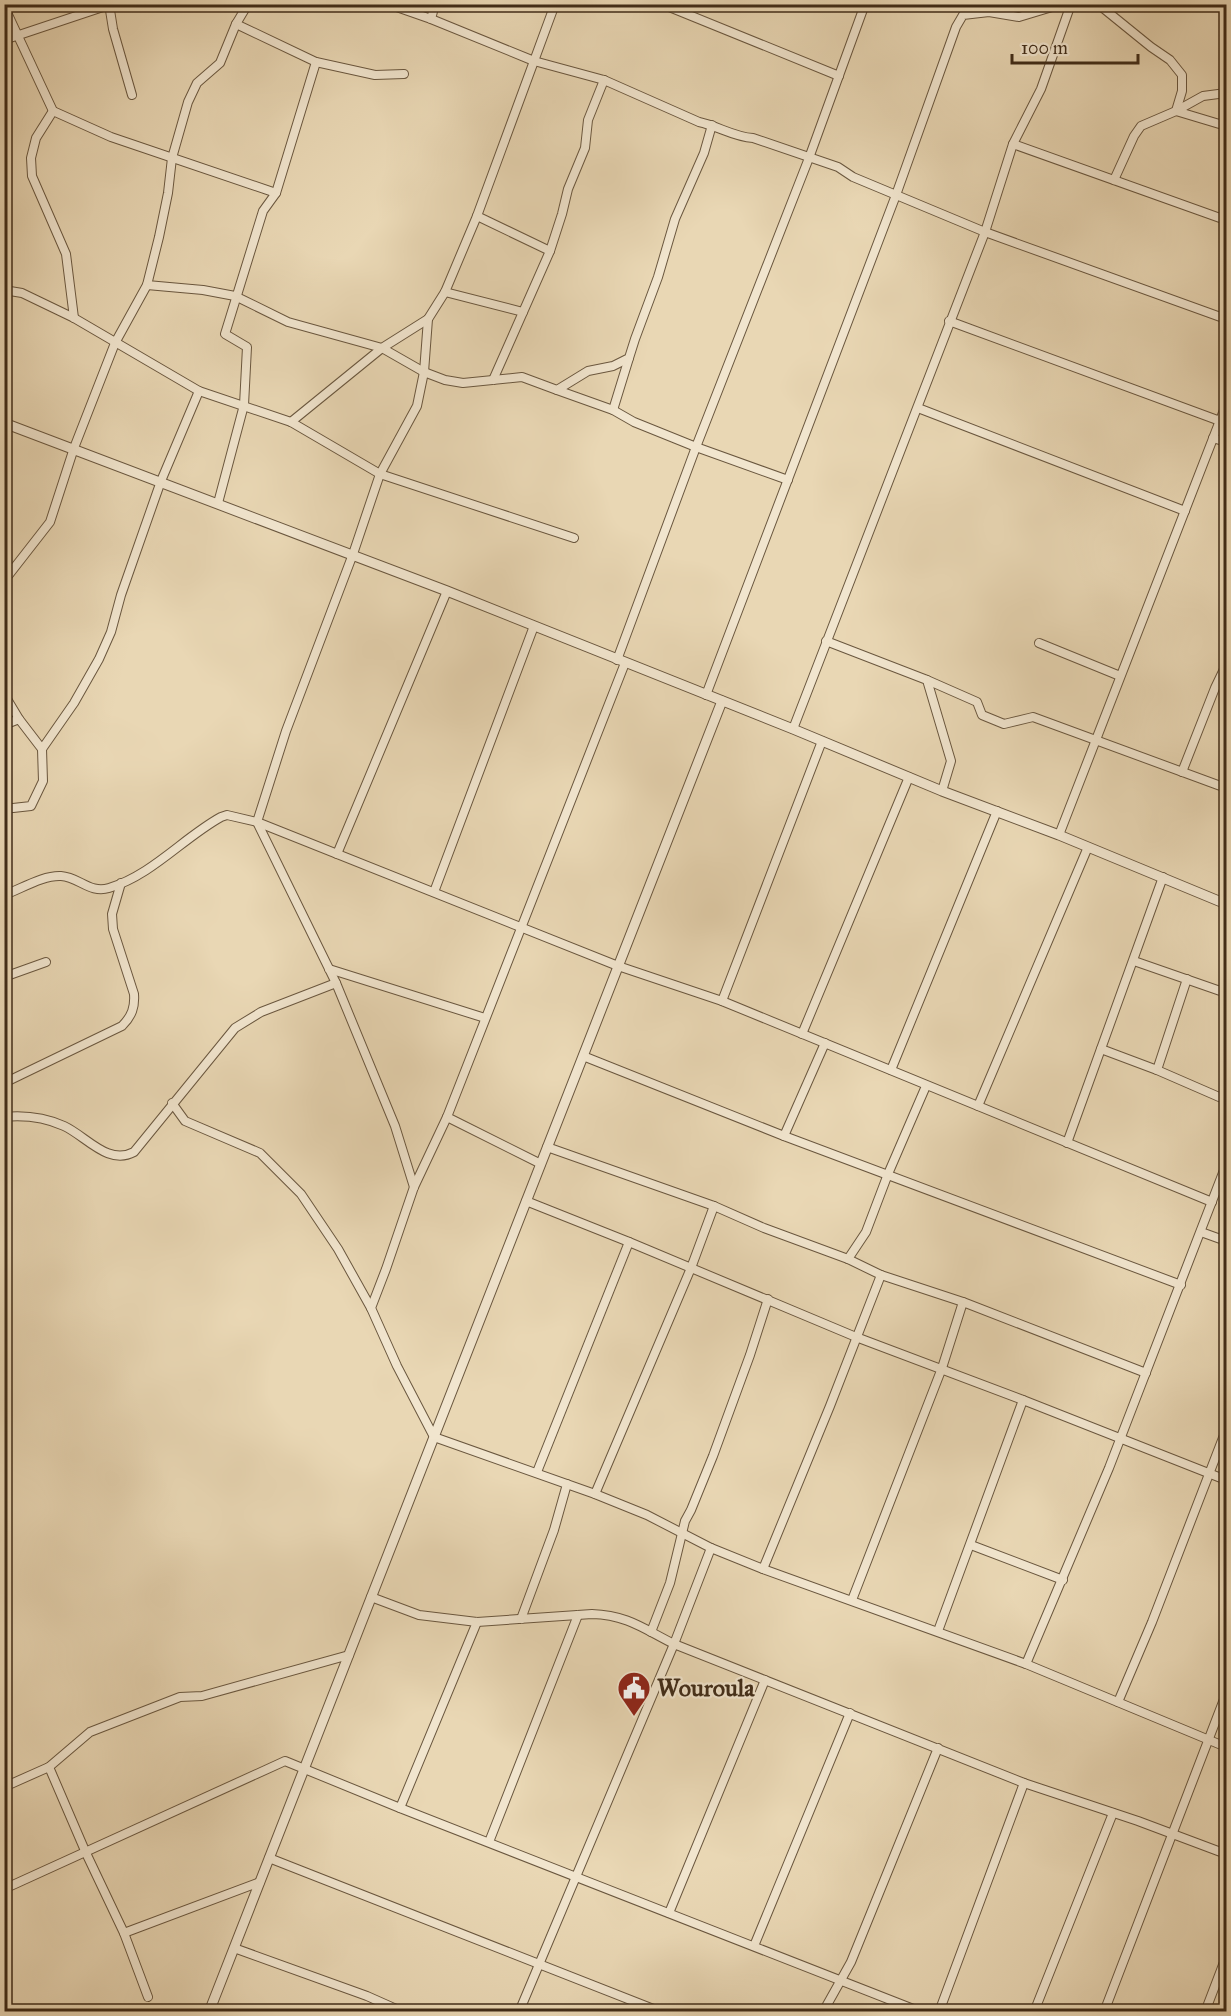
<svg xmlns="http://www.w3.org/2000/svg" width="1231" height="2016" font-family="'IM FELL Great Primer',serif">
  <rect width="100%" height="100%" fill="#e9d7b4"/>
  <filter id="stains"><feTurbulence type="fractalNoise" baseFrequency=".00333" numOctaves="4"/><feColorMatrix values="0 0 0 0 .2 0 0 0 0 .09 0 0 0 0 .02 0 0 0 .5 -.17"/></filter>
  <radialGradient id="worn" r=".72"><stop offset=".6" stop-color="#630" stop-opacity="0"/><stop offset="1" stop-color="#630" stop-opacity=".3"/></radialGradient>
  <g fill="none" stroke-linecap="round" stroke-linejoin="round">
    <defs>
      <g id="minor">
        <polyline points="109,4 113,29 132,95"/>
        <path d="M388,4l43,15 103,42 70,19 95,42c19,4 35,15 54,16l85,29 15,10 132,55 241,87"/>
        <polyline points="662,4 839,76"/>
        <polyline points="1098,4 1151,47 1170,60 1182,75 1182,91 1176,111 1226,126"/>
        <polyline points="4,6 53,111 111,137 276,193"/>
        <polyline points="431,19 435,4"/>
        <polyline points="236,24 316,62 375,75 404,74"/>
        <polyline points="4,40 112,4"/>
        <polyline points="53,111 36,138 31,158 32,176 66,254 74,318"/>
        <polyline points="1013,144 1220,218 1226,218"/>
        <polyline points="1114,180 1134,136 1141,126 1176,111 1203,96 1226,93"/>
        <polyline points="477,216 550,251"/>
        <polyline points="147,285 203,290 235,296 288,322 382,348 424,372 445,380 463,383 522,377 557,390 588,371 613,366 629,358 635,339 658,277 675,219 704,153 712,125"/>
        <polyline points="4,290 22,293 74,318 199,391 291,422 380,474 574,538"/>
        <polyline points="445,292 523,312"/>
        <polyline points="949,321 1220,421"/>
        <polyline points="493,380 550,251 562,214 568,189 585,148 588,120 604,80"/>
        <polyline points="557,390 613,410 634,422 696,447 788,480"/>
        <polyline points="918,408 1185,511"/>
        <polyline points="613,410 629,358"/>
        <polyline points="291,422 382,348 428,319"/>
        <polyline points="1213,438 1226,442"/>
        <polyline points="218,503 244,405 247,347 225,334 263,211 276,193 316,62"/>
        <polyline points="4,581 50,522 74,448 115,343 147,285 159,237 168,193 172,158 188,102 197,83 220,63 236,24 248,4"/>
        <polyline points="826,641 927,680 951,761 942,791"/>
        <polyline points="1039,643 1120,676"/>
        <polyline points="617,660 696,447 809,158 865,4"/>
        <polyline points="625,663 447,1117 414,1187 386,1269 371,1308 397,1366 434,1437 595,1494 647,1515 711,1548 763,1569 1026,1664 1226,1747"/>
        <polyline points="927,680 977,702 982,715 1004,724 1033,717 1226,788"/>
        <polyline points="4,694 19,719"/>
        <polyline points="706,695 896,195 956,27 963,15 989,12 1019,17 1062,4"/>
        <polyline points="4,725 19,719 42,749"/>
        <polyline points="793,729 985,232 1013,144 1041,89 1071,4"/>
        <polyline points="1182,772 1215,688 1226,665"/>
        <polyline points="4,809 31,806 43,781 42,749 74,703 99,659 111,632 121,595 161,481 199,391"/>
        <polyline points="1059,835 1226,405"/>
        <polyline points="337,854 447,591"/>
        <polyline points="434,892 534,626"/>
        <path d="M4,895c17,-6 39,-20 57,-19 18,1 29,18 48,12 43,-13 74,-50 112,-71l6,-2 30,7 361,144 104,35 490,201"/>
        <polyline points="1134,961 1226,993"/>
        <polyline points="329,969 485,1018"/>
        <polyline points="4,977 46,962"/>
        <polyline points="722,1001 822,741"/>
        <polyline points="802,1034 909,777"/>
        <polyline points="1101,1049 1157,1070 1226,1100"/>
        <polyline points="583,1056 784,1136 1181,1285"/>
        <polyline points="891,1070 997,811"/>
        <polyline points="1157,1070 1187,979"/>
        <path d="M4,1083l118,-57c10,-10 13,-19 12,-32l-21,-65 -1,-15 9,-31"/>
        <polyline points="172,1103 185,1121 260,1153 301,1194 338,1249 371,1308"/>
        <polyline points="978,1106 1088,847"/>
        <path d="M4,1117c20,-2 42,1 60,9 22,10 44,40 70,26l101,-124 26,-16 75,-29"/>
        <polyline points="447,1117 541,1164"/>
        <polyline points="784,1136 825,1043"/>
        <polyline points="1067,1143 1163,877"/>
        <polyline points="547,1147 714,1206 764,1228 848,1259 881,1275 963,1302 1146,1373"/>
        <polyline points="414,1187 395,1126 336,983 257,822 286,731 353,554 380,474 417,406 424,372 428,319 445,292 477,216 555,4"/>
        <polyline points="526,1201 629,1242 856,1337 1023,1400 1226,1480"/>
        <polyline points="1201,1232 1226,1241"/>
        <polyline points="848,1259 866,1232 888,1174 926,1086"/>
        <polyline points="537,1472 629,1242"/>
        <polyline points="595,1494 691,1268 714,1206"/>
        <polyline points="971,1545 1063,1580"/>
        <polyline points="763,1569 830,1406 881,1275"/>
        <path d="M371,1597l48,18 58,7 115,-8c35,1 52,15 82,30l350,139 114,38 88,33"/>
        <polyline points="852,1600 942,1368 963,1302"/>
        <polyline points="521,1619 554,1530 567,1484"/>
        <polyline points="938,1631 1023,1400"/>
        <polyline points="651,1632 670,1583 685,1521 691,1510 713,1456 750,1355 768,1299"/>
        <polyline points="1026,1664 1109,1468 1226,1165"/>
        <polyline points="1118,1702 1152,1622 1226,1430"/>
        <polyline points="49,1767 86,1853 124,1933 148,1997"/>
        <polyline points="4,1787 49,1767 90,1732 180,1697 202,1696 349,1655"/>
        <polyline points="400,1808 477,1622"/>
        <polyline points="489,1842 578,1615"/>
        <polyline points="269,1858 661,2012"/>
        <polyline points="4,1889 285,1761 400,1808 921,2012"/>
        <polyline points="669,1913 765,1680"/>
        <polyline points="124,1933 260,1882"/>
        <polyline points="754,1946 850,1713"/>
        <polyline points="234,1948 367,1996 403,2012"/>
        <polyline points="519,2012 674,1644 711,1548"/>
        <polyline points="823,2012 851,1962 938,1748"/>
        <polyline points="939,2012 1024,1783"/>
        <polyline points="1034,2012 1113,1813"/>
        <polyline points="1104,2012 1226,1694"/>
        <polyline points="1205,2012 1226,1957"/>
      </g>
      <g id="tertiary">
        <polyline points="4,423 447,591 793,729 942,791 1059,835 1226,904"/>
        <polyline points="209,2012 722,701"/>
      </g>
    </defs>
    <use href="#minor" stroke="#6a573f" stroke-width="10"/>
    <use href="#tertiary" stroke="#6a573f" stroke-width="11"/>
    <use href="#minor" stroke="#f1e5ce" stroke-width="8"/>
    <use href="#tertiary" stroke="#f1e5ce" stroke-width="9"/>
  </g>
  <defs>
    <symbol id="civic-pin" viewBox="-11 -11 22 30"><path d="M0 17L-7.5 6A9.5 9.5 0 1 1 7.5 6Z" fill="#8f2418" stroke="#f1e5ce"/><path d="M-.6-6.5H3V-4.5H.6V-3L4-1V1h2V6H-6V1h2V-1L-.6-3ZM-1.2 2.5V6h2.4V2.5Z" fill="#fff"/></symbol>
  </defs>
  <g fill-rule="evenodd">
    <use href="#civic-pin" x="615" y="1669" width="38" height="52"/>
  </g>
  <g text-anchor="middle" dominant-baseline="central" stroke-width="4.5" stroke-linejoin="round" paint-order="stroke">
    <g font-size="24" font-weight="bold" fill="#402c18" stroke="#f1e5ce" text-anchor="start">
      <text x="657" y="1688">Wouroula</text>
    </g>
  </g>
  <rect width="1231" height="2016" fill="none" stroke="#e9d7b4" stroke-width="24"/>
  <rect x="6" y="6" width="1219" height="2004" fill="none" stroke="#402c18" stroke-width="3"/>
  <rect x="12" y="12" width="1207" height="1992" fill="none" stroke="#402c18" stroke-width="1.5"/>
  <path d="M1012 54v9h126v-9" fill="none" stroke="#402c18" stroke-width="3"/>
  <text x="1021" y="54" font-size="18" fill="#402c18" stroke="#f1e5ce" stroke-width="4.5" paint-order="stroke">100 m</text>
  <rect width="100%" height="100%" filter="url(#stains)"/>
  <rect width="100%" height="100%" fill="url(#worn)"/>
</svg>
